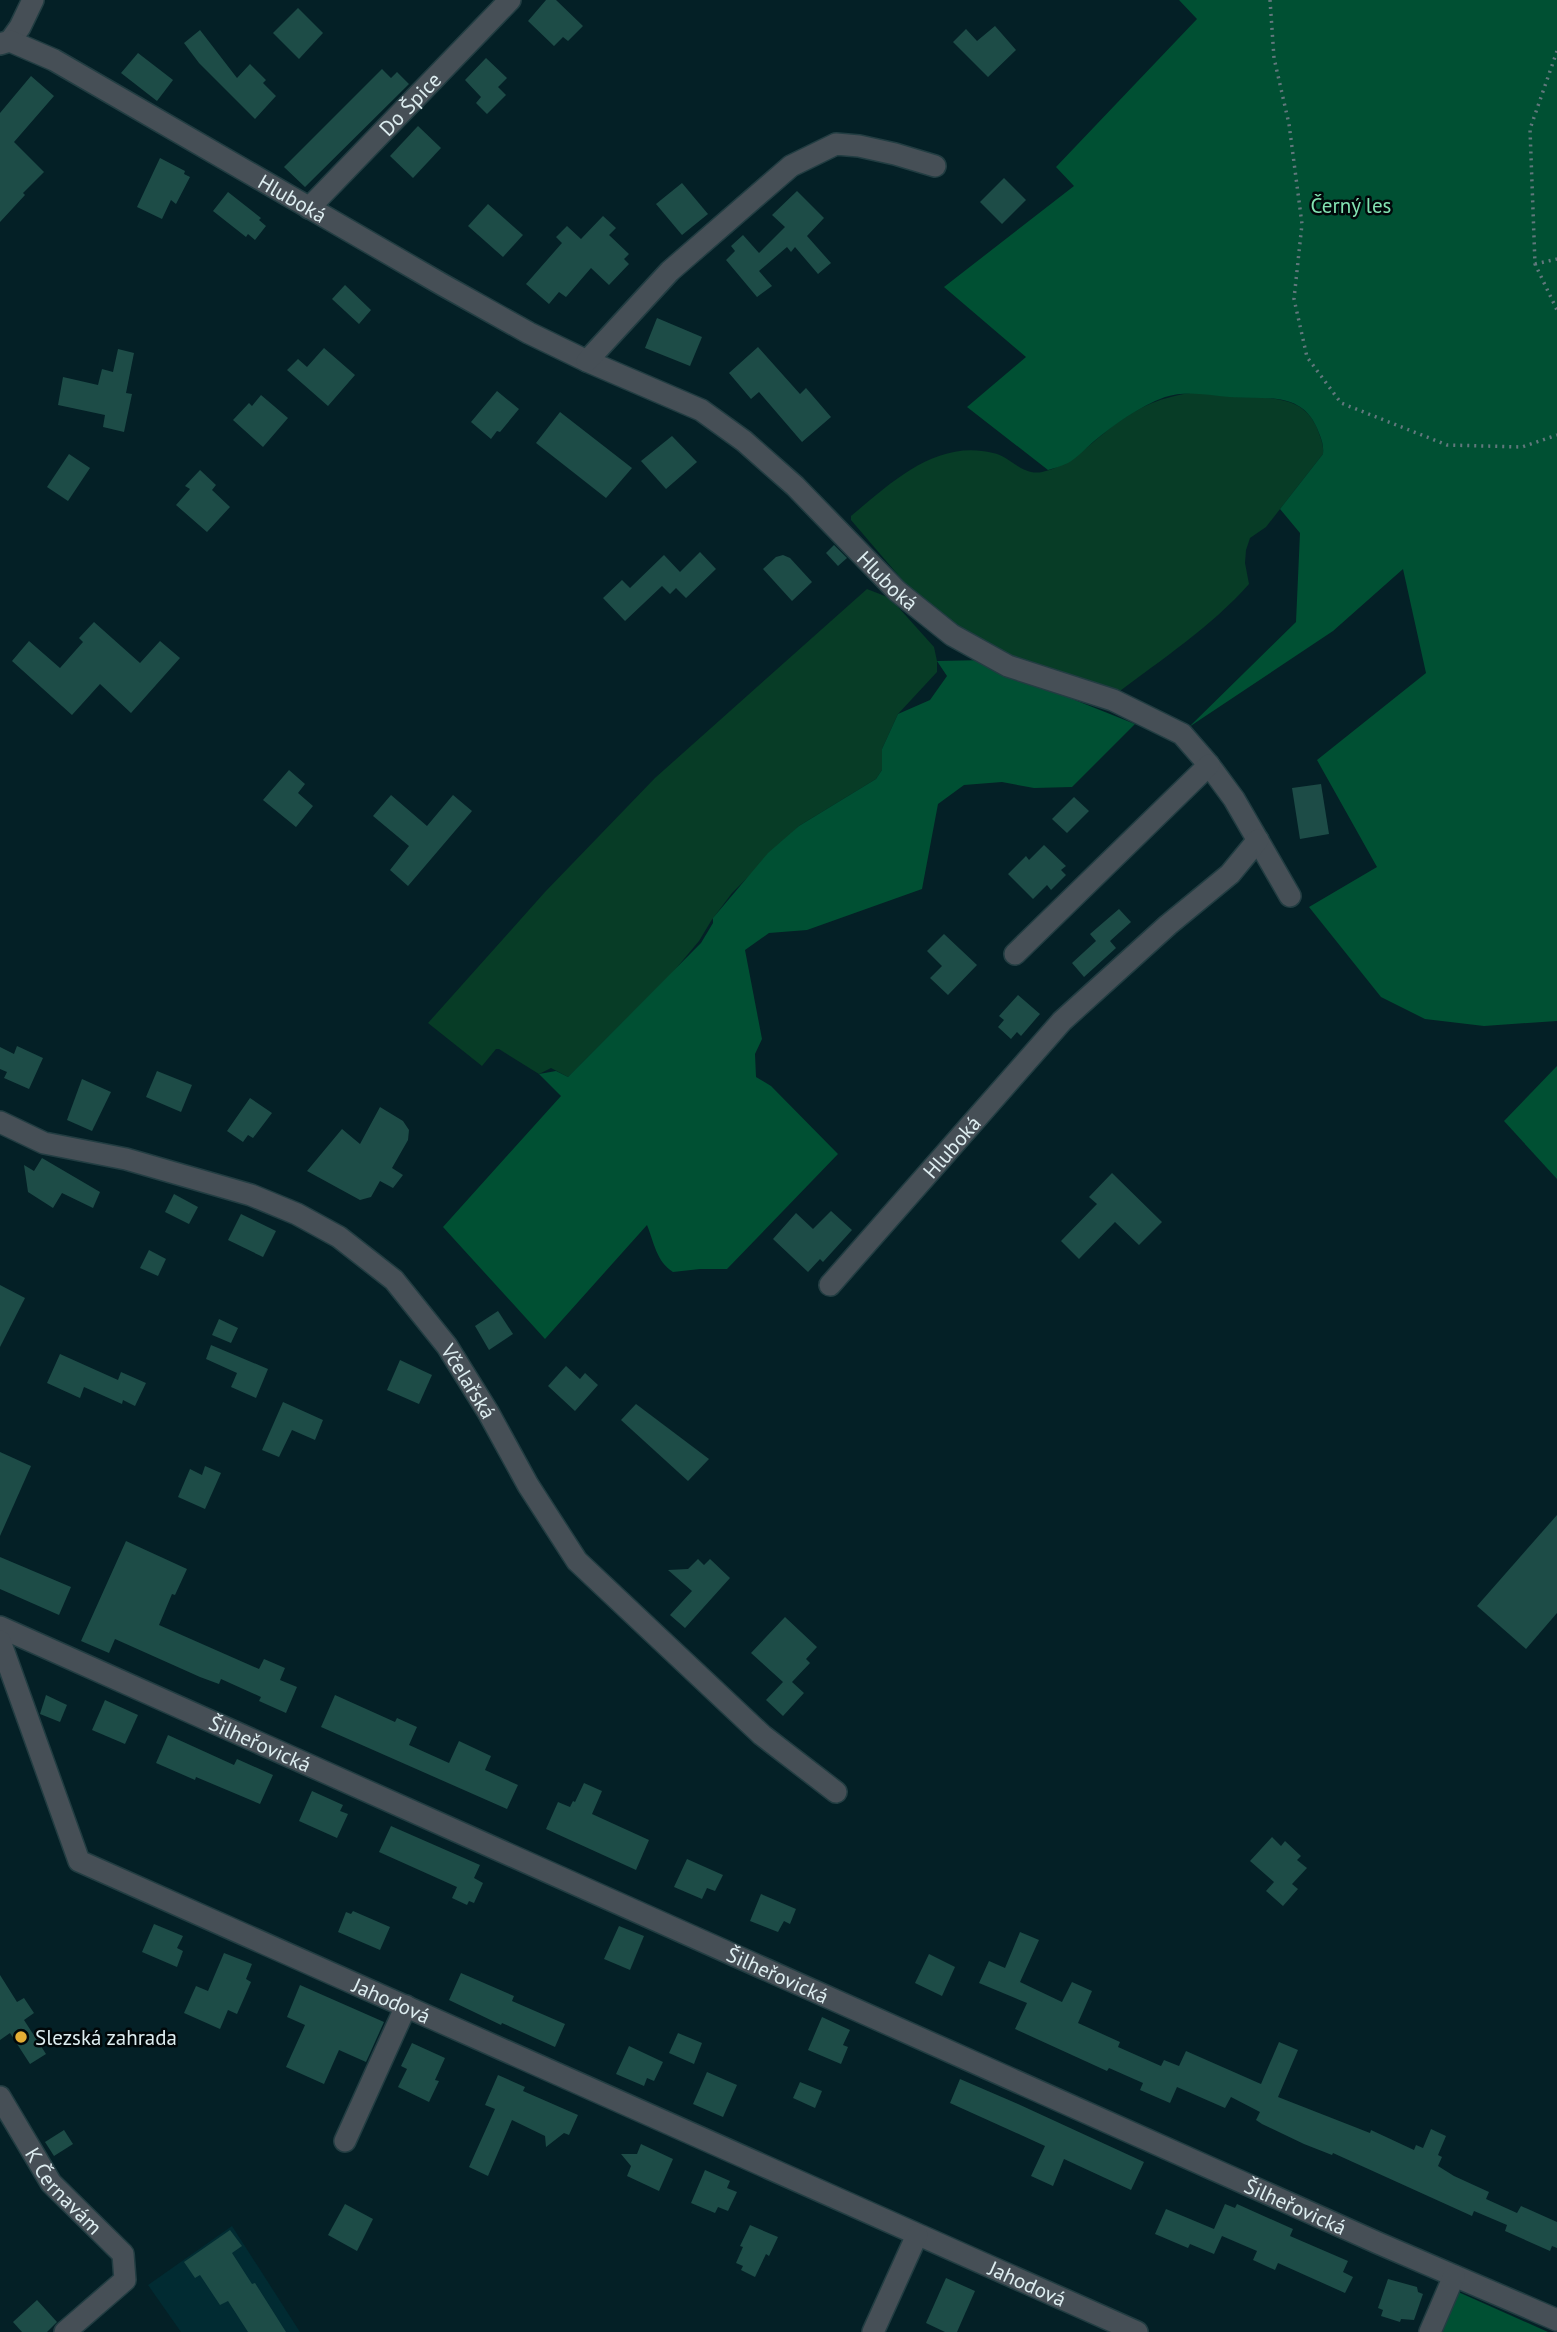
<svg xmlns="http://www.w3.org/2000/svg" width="1557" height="2332" font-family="'PT Sans',sans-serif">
  <rect width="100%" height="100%" fill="#042026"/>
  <polygon fill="#012b32" points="232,2226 300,2332 181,2332 148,2285"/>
  <g fill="#073c26">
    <path d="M1197,392c13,2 25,4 38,5 31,1 68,-3 82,31 3,9 7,16 6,26l-57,73 -16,11 -4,12 -1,13 4,21c-38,43 -87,75 -133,110l-96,-33 -78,-44 -32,-28 -59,-69v-4c40,-33 85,-77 142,-63 17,3 29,23 49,19 27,-6 46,-26 67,-43 30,-23 51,-32 88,-37z"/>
    <polygon points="867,589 890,598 934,647 937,661 937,672 898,714 882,749 882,770 876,779 799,826 732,893 711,921 699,941 673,972 568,1077 551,1068 539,1074 499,1049 496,1049 482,1066 428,1023 545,892 655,778"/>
  </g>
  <g fill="#005033">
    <path d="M1179,0h378v1021l-73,5 -59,-7 -44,-22 -72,-90 68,-40 -60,-107 109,-87 -23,-104 -70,62 -144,96 107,-105 4,-89 -20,-24 43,-55c1,-10 -2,-16 -6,-26 -16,-38 -55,-28 -88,-31 -22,-2 -43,-7 -64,0 -27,10 -50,27 -72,45 -8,7 -16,16 -25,21 -6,3 -14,5 -20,7l-81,-63 59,-50 -82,-70 130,-101 -18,-19 141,-148z"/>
    <path d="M986,660l26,15 123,49 -63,63 -38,1 -32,-6 -38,3 -26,19 -16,85 -115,41 -38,3 -24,17 17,89 -7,15 1,23 15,9 67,68 -111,115h-27l-27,3c-17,-11 -19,-30 -26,-47l-102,114 -102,-112 118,-131 -22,-22 17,-3 12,6 133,-134 12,-20v-5l55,-65 31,-27 77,-47 6,-9v-21l16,-35 32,-14 17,-24 -10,-15z"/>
    <polygon points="1557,1066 1557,1179 1504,1121"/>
    <polygon points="1456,2291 1548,2332 1438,2332"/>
  </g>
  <g fill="#1d4c47">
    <polygon points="546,0 556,0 583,26 568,41 563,37 554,46 528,21"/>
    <polygon points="298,8 323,33 299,59 273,33"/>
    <polygon points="995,26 1016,50 988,77 953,42 966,29 977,41"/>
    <polygon points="200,30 237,78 250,64 266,80 263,83 276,96 255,119 199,63 184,43"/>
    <polygon points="138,53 173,80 157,101 121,73"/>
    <polygon points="486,58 507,78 498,87 506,95 487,114 476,103 481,97 465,80"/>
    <polygon points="382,69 391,78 397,72 409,84 305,187 284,167"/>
    <polygon points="31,76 54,96 14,142 44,172 23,193 25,195 0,222 0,113"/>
    <polygon points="418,126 441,148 413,178 390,156"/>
    <polygon points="160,158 185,171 184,174 190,177 176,204 171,200 162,219 137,207"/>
    <polygon points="1004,178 1026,200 1002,224 980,202"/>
    <polygon points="682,183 708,214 682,235 656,204"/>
    <polygon points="797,191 824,218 807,236 831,263 818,274 795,247 791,252 787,247 759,271 772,286 757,297 726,260 735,251 731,246 743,235 759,253 785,227 772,215"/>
    <polygon points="228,192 261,218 259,220 266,226 255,240 248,234 246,237 213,211"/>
    <polygon points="488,204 523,235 503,257 468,226"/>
    <polygon points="603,216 616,228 609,235 629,254 624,259 629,264 609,285 591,268 566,297 559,292 549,304 526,284 562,243 556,237 567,226 581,239"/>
    <polygon points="345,285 371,310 359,324 332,299"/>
    <polygon points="657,318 702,337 690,366 645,348"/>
    <polygon points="758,347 800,394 806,388 831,417 802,442 759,392 751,399 729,373"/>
    <polygon points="324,348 355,375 328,406 287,370 298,359 307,367"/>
    <polygon points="118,349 134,353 126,393 132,394 124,432 103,427 105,415 58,405 63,377 98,385 102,369 113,372"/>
    <polygon points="497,391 519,409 500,432 497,431 491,439 471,422"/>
    <polygon points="261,395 288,418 263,447 233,420 249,403 252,406"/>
    <polygon points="560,412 632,468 606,498 536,443"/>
    <polygon points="672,436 697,462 666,489 641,461"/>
    <polygon points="69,454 90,468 68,501 47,487"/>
    <polygon points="200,470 216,485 212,490 230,507 207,532 176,505 190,489 185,486"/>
    <polygon points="834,545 847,558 838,566 826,553"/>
    <polygon points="700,552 716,569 686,598 676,588 670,594 662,586 625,621 603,598 622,580 630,588 664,555 680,572"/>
    <polygon points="783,555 790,558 812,582 792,601 763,569 776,557"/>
    <polygon points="94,622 140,663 160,641 180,658 131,713 100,684 72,715 12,661 29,641 60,668 83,642 79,638"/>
    <polygon points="289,770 305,784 298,793 313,806 296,827 263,800"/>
    <polygon points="1321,784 1329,834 1300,839 1292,788"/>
    <polygon points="391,795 427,826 453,795 472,811 408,886 390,870 409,846 373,816"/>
    <polygon points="1074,797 1089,811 1067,833 1052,819"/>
    <polygon points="1044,845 1066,866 1061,870 1066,875 1051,890 1047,885 1033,899 1008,874 1026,856 1029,860"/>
    <polygon points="1119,909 1131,922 1110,941 1116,948 1084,977 1072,963 1096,941 1090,934"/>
    <polygon points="944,934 977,965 948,995 930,978 942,966 927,951"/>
    <polygon points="1018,995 1040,1014 1021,1036 1017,1032 1011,1039 998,1027 1004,1020 999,1016"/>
    <polygon points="17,1046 43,1058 29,1089 4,1078 7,1072 0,1069 0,1047 14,1054"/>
    <polygon points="157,1071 192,1085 181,1112 146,1097"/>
    <polygon points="82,1079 111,1092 92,1131 67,1120"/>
    <polygon points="250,1098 272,1113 253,1138 248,1135 243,1142 227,1131"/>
    <polygon points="380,1107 403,1121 409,1130 408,1140 392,1168 403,1175 393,1188 380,1181 371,1197 360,1200 307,1171 342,1129 360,1144"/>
    <polygon points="42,1158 100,1192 93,1208 62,1193 53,1208 28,1192 24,1165 34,1171"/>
    <polygon points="1112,1173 1162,1222 1139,1245 1115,1222 1079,1259 1061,1241 1097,1204 1089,1197"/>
    <polygon points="174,1194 198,1207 189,1224 165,1212"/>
    <polygon points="831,1211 852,1230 823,1262 820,1259 808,1272 773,1239 796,1213 813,1229"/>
    <polygon points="241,1214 276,1231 263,1257 228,1240"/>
    <polygon points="149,1250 166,1259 158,1276 140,1268"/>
    <polygon points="0,1285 25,1298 0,1347"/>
    <polygon points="498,1311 513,1334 489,1350 475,1326"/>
    <polygon points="219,1319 238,1328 231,1343 212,1335"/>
    <polygon points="211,1345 268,1369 256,1398 231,1387 237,1373 206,1359"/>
    <polygon points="60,1354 118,1380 121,1372 146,1383 135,1406 123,1400 122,1404 84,1387 80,1398 47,1383"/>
    <polygon points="400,1360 432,1375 419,1404 387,1390"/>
    <polygon points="566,1366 580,1379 585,1373 598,1385 575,1411 548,1386"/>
    <polygon points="283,1402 323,1420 315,1440 292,1430 279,1457 262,1450"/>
    <polygon points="636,1404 709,1459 688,1481 621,1420"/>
    <polygon points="0,1452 31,1466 0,1536"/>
    <polygon points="205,1466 221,1473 205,1509 178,1497 190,1469 202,1475"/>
    <polygon points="1557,1515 1557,1613 1526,1649 1477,1606"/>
    <polygon points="126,1541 187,1569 175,1595 172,1594 159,1625 259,1669 264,1659 285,1668 280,1680 297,1687 286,1713 259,1701 261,1697 221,1679 219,1684 200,1677 115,1639 109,1653 81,1641"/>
    <polygon points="0,1557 71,1587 59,1615 0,1589"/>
    <polygon points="698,1559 704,1565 710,1559 730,1578 685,1628 670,1615 692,1591 668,1570 688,1569"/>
    <polygon points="785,1617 817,1647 806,1659 810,1663 792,1682 804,1693 783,1716 766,1700 783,1682 751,1653"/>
    <polygon points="46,1695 67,1705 60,1722 40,1714"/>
    <polygon points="335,1695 395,1722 397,1718 417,1727 409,1745 449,1763 459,1741 491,1756 485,1770 518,1785 507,1809 321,1727"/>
    <polygon points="105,1700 138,1715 125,1744 92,1730"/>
    <polygon points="168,1735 234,1765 237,1759 273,1775 260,1804 196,1777 195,1780 156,1763"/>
    <polygon points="584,1783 602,1791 592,1814 649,1840 636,1870 546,1829 558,1802 570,1807 573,1801 575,1802"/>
    <polygon points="312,1791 343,1805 340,1811 348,1814 337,1838 299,1821"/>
    <polygon points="391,1826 480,1865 474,1878 483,1883 474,1903 469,1901 467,1905 452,1898 457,1887 379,1852"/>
    <polygon points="1272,1837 1281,1846 1285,1841 1301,1856 1297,1860 1307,1868 1292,1884 1298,1889 1283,1906 1266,1891 1274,1882 1250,1861"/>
    <polygon points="687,1859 723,1875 715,1891 707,1888 702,1899 674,1887"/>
    <polygon points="761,1894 796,1909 790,1924 784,1921 778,1932 750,1921"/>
    <polygon points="353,1911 390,1927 380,1950 338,1932 346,1912 351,1914"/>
    <polygon points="154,1924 183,1936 177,1948 183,1951 177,1967 142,1952"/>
    <polygon points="619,1926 644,1936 630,1970 604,1959"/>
    <polygon points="1020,1932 1039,1940 1020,1982 1062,2002 1072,1982 1092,1991 1078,2023 1120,2042 1118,2047 1161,2066 1164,2060 1179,2066 1186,2051 1261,2084 1279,2042 1298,2050 1278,2097 1370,2133 1371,2130 1414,2150 1416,2145 1423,2148 1431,2129 1446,2136 1438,2155 1442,2157 1438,2166 1454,2176 1489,2192 1486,2199 1517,2213 1521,2206 1557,2222 1557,2248 1552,2246 1550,2251 1505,2231 1507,2225 1474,2211 1472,2216 1333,2153 1332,2155 1304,2144 1262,2124 1256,2120 1260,2112 1231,2097 1225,2108 1177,2087 1170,2103 1140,2090 1143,2083 1109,2068 1107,2071 1015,2029 1027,2003 979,1983 989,1961 1005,1968"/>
    <polygon points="224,1953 252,1964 246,1979 251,1982 237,2014 228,2010 220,2029 184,2013 196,1986 208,1991"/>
    <polygon points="929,1954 955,1967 942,1996 915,1983"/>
    <polygon points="461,1973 514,1996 512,2001 565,2024 555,2047 502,2023 501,2025 449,2000"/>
    <polygon points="0,1975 17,2002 24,1998 34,2013 24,2020 46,2054 30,2064 10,2033 0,2040"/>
    <polygon points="300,1985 384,2022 366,2062 339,2050 324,2084 286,2067 305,2025 287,2017"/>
    <polygon points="822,2017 850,2030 843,2045 848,2047 841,2064 808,2050"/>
    <polygon points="678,2033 702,2043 694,2064 669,2053"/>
    <polygon points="412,2043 445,2058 435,2080 439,2081 429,2102 398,2087 407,2069 401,2066"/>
    <polygon points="629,2046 663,2062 654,2081 647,2078 644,2086 616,2074"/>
    <polygon points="707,2072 737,2085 723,2117 693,2104"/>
    <polygon points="498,2075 525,2087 523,2091 578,2115 569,2135 564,2133 546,2147 545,2136 512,2120 488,2176 469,2167 495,2109 485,2105"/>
    <polygon points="960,2079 1018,2104 1144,2162 1131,2190 1064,2159 1053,2186 1031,2176 1045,2146 950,2103"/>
    <polygon points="800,2082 822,2091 815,2108 793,2098"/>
    <polygon points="64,2130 73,2144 54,2156 45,2142"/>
    <polygon points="641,2144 673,2159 659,2191 627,2176 631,2166 621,2154 637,2154"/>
    <polygon points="705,2170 730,2181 727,2188 737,2192 728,2211 718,2207 715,2213 691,2203"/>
    <polygon points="345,2204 373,2219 357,2251 328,2235"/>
    <polygon points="1225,2204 1235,2208 1237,2204 1293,2229 1290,2236 1348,2261 1343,2272 1353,2277 1345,2293 1278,2263 1275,2270 1253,2260 1257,2251 1222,2236 1214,2254 1190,2244 1188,2248 1155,2234 1166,2209 1214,2229"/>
    <polygon points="750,2225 778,2237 769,2256 766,2254 755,2277 741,2270 743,2266 736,2263 743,2247 740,2246"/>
    <polygon points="230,2230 242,2246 232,2253 252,2284 255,2283 286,2332 248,2332 228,2301 220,2305 200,2275 195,2278 184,2262"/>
    <polygon points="946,2278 975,2291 957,2332 945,2332 926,2323"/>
    <polygon points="1388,2279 1417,2287 1418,2292 1423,2294 1414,2320 1401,2319 1400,2322 1381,2316 1383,2310 1378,2308"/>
    <polygon points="37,2300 57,2322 47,2332 22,2332 13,2322"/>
  </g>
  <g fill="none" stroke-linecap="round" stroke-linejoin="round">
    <defs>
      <g id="minor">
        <polyline points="10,41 20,27 33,0"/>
        <path id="s1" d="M0,44l10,-3 44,19 389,225 86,48 58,28 114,49 43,31 51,45 102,105 55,44 56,31 105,34 69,34 27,31 25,34 56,97"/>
        <path id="s2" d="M309,208l201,-208"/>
        <polyline points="587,361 670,271 791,166 836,144 859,146 895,154 935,166"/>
        <polyline points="1015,954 1209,765"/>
        <path id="s3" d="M0,1122l44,21 82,16 125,36 46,19 42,23 55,43 53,66 41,66 40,73 49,76 185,174 74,57"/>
        <path id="s4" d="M830,1285l232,-264 106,-96 62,-51 28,-34"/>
        <path id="s5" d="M0,1627l1378,616 179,77"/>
        <path id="s6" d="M0,1641l79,220 1058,471"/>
        <path id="s7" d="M0,2097l51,86 72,71 2,26 -60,52"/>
        <polyline points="345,2141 406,2006"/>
        <polyline points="873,2332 917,2235"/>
        <polyline points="1430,2332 1454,2276"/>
      </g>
    </defs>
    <use href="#minor" stroke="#223d42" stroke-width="24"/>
    <g stroke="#61787d" stroke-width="3.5" stroke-dasharray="2 5" stroke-linecap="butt">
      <polyline points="1270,0 1274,58 1289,124 1302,224 1294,299 1307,357 1341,403 1447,445 1522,447 1557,435"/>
      <polyline points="1557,51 1530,129 1535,264 1557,310"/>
      <polyline points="1535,264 1557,259"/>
    </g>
    <use href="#minor" stroke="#464f56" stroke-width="21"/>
  </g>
  <circle fill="#e3ae35" stroke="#01080a" stroke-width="2.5" cx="21" cy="2037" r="7"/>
  <g text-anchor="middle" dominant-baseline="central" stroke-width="5" stroke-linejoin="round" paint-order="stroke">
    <g font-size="21" fill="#ddedf0" stroke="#01080a">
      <text stroke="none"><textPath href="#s2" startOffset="145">Do Špice</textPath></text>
      <text stroke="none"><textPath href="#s1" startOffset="334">Hluboká</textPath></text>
      <text stroke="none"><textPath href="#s1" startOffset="1048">Hluboká</textPath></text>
      <text stroke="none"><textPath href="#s4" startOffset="184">Hluboká</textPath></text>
      <text stroke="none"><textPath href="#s3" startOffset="556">Včelařská</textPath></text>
      <text stroke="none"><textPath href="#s5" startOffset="285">Šilheřovická</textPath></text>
      <text stroke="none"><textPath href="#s5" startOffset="852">Šilheřovická</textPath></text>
      <text stroke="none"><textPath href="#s6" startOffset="576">Jahodová</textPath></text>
      <text stroke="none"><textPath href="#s7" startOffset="114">K Černavám</textPath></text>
      <text stroke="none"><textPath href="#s5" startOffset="1419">Šilheřovická</textPath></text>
      <text stroke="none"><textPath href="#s6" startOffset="1272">Jahodová</textPath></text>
    </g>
    <g font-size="21" fill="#83e3b2" stroke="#01080a">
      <text x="1351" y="205">Černý les</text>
    </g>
    <g font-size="21" fill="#ddedf0" stroke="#01080a" text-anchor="start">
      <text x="35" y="2037">Slezská zahrada</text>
    </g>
  </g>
</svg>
